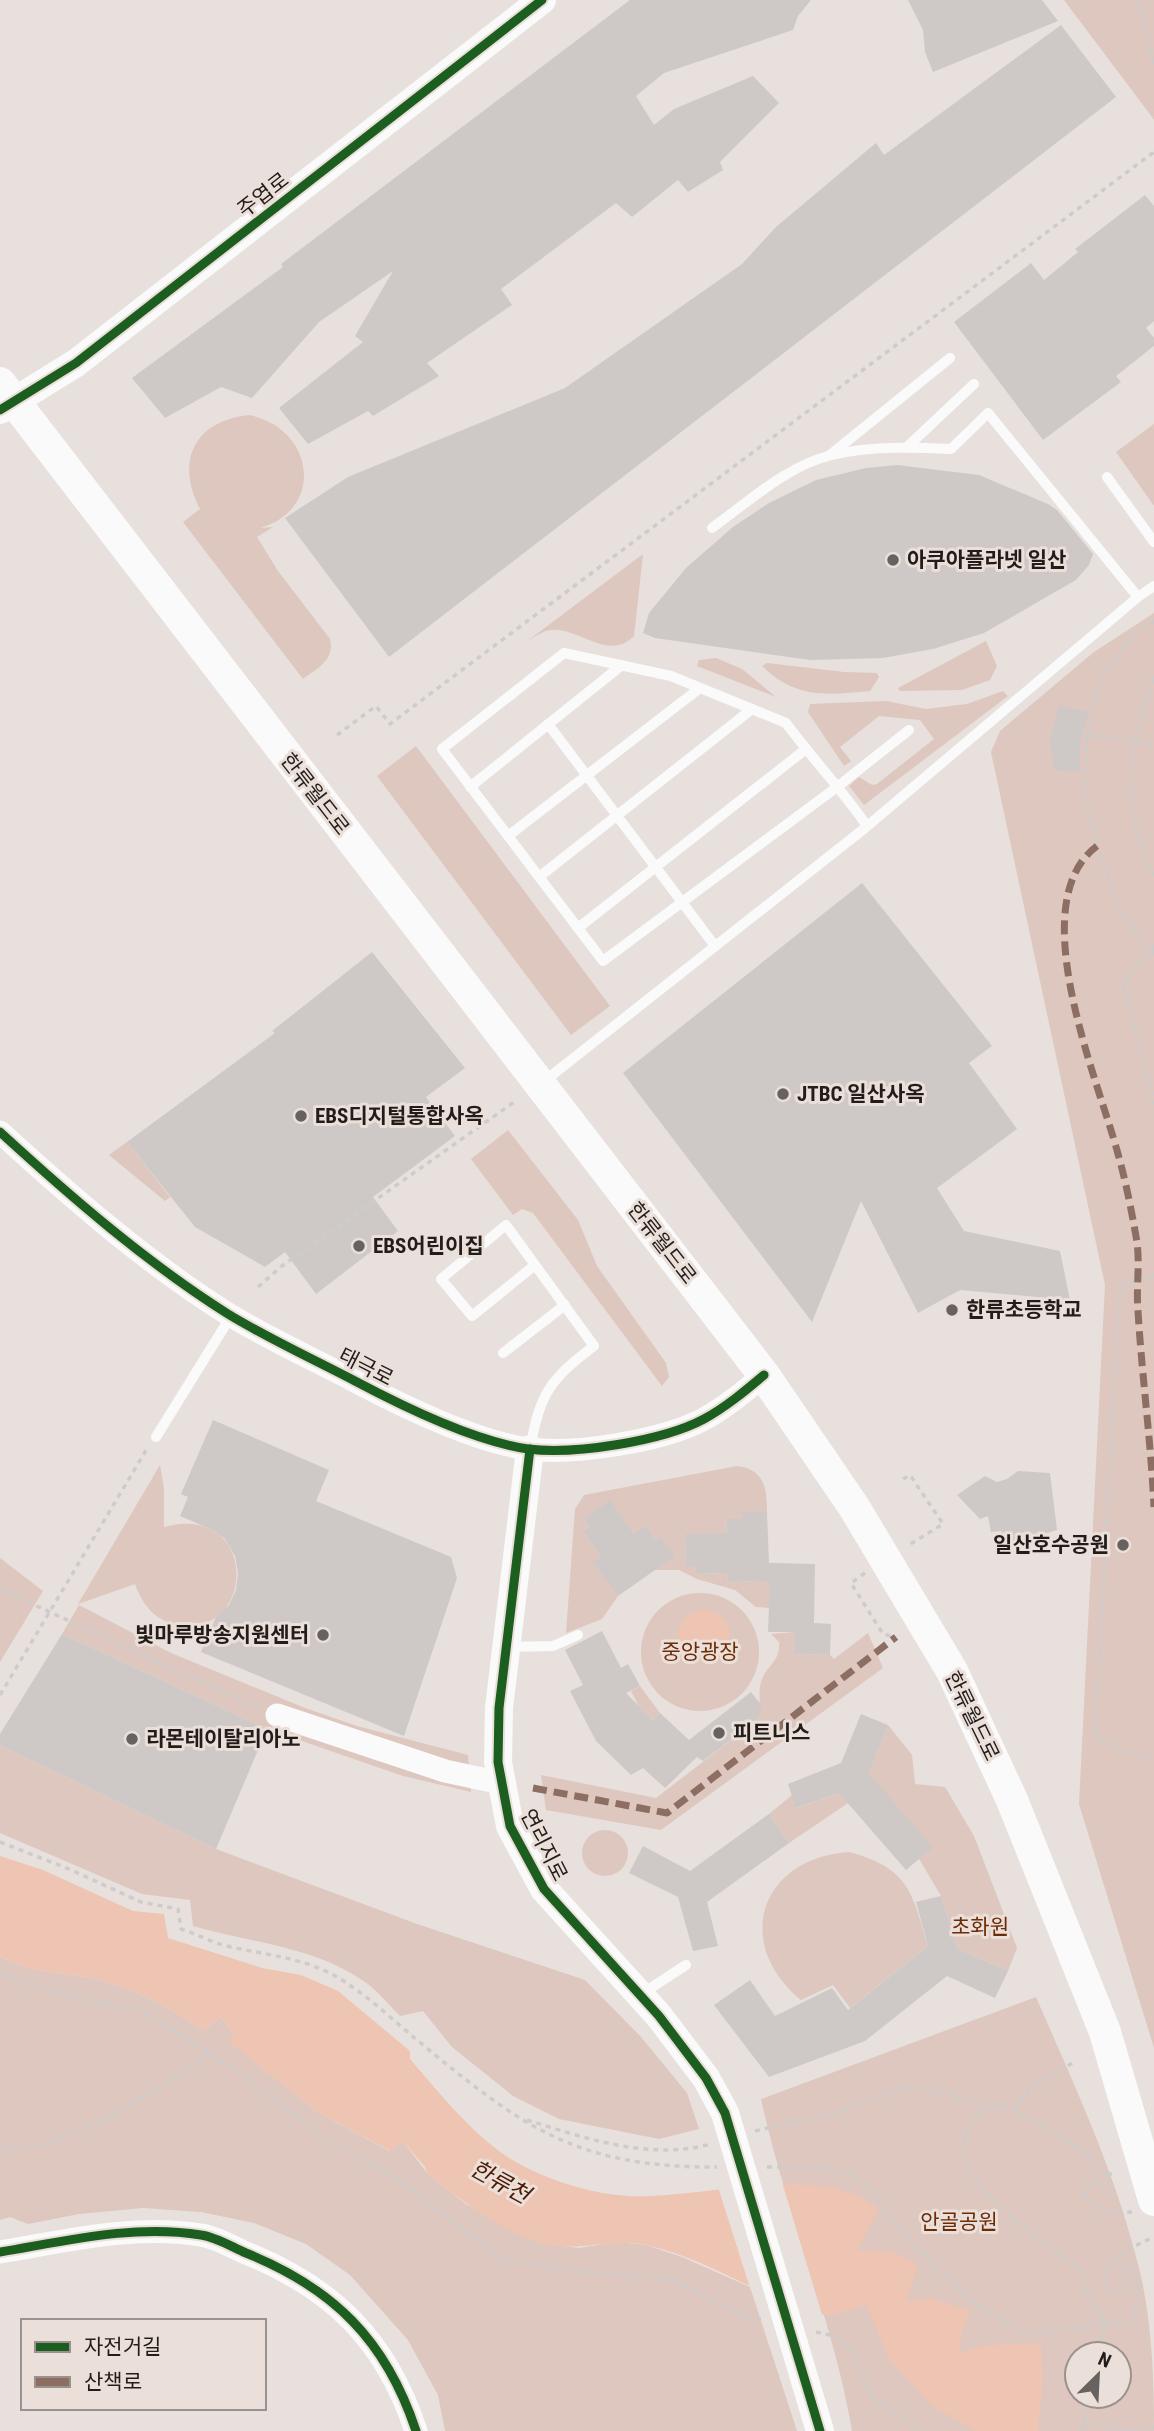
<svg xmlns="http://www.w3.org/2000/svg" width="1154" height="2431" viewBox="0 0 1154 2431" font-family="'Roboto Condensed','Noto Sans KR',sans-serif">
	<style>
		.green { fill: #ddc7be; fill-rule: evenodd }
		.water { fill: #eec5b3 }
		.pier { fill: #e7e0dd }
		.building { fill: #cec9c7 }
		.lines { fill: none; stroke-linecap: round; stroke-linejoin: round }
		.path { stroke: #cecccb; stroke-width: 3.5; stroke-dasharray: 5 5; stroke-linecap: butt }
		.service { stroke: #fbfafa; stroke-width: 10 }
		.minor { stroke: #fbfafa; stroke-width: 23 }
		.tertiary { stroke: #fbfafa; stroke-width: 28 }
		.secondary { stroke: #fbfafa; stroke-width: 32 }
		.quiet { stroke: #8d6e63; stroke-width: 7; stroke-dasharray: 14 7; stroke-linecap: butt }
		.cycleway-casing { stroke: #ebdfd9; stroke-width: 13 }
		.cycleway { stroke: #1b5e20; stroke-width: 9 }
		.poi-dot { fill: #67615f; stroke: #ebdfd9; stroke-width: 2.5 }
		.labels { text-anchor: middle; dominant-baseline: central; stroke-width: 6; stroke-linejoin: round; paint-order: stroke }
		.street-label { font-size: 21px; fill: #221d1b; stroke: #ebdfd9 }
		.poi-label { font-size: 21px; font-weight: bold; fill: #221d1b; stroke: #ebdfd9; text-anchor: start }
		.park-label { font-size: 21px; fill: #6d2c07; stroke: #ebdfd9 }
		.water-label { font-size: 23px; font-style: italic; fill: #4c1b01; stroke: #ebdfd9 }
	</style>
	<rect width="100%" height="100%" fill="#e7e0dd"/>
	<g class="green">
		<polygon points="1064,0 1154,0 1154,120 1152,117"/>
		<path d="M249 415C314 428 326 509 260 528L273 527 257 537 278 571 330 639C335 660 318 668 303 679L183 522 200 509C175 461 194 421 249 415Z"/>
		<polygon points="1154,424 1154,506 1116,452"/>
		<path d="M643 554 634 636C608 662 579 627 551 630 542 631 534 637 526 642Z"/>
		<polygon points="1154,613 1154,2048 1079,1804 1105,1285 991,752 1000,731 1094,652"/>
		<polygon points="986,641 997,666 990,680 962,690 900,691 898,688"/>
		<polygon points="716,658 742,669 776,697 697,666 699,660"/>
		<path d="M767 663 844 672 877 673 879 677 870 691C826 695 796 699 762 666Z"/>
		<polygon points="1003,691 1008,696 864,805 849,786 859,777 872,785 877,784 934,739 920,720 879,716 840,747 851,761 844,766 808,712 810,704 886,701 926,709 967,704"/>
		<polygon points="416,746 610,1006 571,1035 377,776"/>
		<polygon points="508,1130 578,1220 597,1266 666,1363 669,1377 662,1386 533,1213 522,1209 513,1215 471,1159"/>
		<polygon points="127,1142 170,1197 165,1201 109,1155"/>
		<path d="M160 1465 164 1489V1527C261 1501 257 1643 174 1624 153 1619 142 1603 135 1584L78 1604Z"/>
		<path d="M737 1466C764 1469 767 1488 767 1512H743V1519H726L727 1533 685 1535 686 1566H696V1574L727 1573 728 1582 769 1581V1563H782V1584L769 1608 756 1607 735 1590 697 1579 679 1570H655L674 1556 660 1536 655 1540 646 1527 634 1534 610 1501 584 1519 589 1527 583 1531 601 1557 594 1563 618 1596 602 1619 566 1633 575 1509 584 1495Z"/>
		<polygon points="0,1558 43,1591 0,1662"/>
		<circle cx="700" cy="1652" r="59"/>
		<polygon points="79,1605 171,1653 305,1708 357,1726 468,1755 471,1792 403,1776 267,1729 62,1634"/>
		<path d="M795 1632V1654L830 1655 834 1659 868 1633 883 1668 661 1830 546 1810 541 1775 656 1798 756 1721C763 1705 757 1696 761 1682 766 1665 781 1662 779 1642L771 1634Z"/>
		<polygon points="640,1686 660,1713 653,1720 639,1706 631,1691"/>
		<polygon points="888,1725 912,1755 915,1784 945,1787 974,1836 1017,1948 1008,1971 958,1949 941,1896 869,1774"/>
		<path d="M0 1745 216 1849 417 1924 585 1980 641 2037 687 2093 699 2129 659 2139 559 2119 513 2096 452 2047 423 2011 400 2016C389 2005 378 1991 365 1982 314 1946 251 1943 193 1926L190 1900 142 1894 0 1833Z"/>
		<polygon points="839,1793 848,1803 789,1843 769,1814 792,1795 797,1808"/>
		<circle cx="605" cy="1853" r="23"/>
		<path d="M849 1852C909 1868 912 1892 928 1946L850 2008 833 1985 801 2000C732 1943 760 1858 849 1852Z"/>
		<path d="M0 1956C29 1973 58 1972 90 1978 133 1987 168 2005 203 2031L220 2017 234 2035 229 2041 319 2113 389 2151 403 2141 427 2173 466 2204 545 2244 579 2248 617 2242 646 2245 682 2257 750 2287 797 2431H445L438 2395 408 2340 350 2275 306 2244 254 2223 201 2212 143 2208 79 2214 28 2224 10 2217 0 2220Z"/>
		<path d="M1036 1997C1075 2087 1117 2176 1140 2272 1152 2324 1154 2377 1154 2431H852C833 2318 785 2211 761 2099ZM1077 2354H1119V2396H1077Z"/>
	</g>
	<g class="water">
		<circle cx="704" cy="1636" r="26"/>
		<path d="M0 1856 43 1870 133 1911 164 1914 168 1938 262 1968 301 1975 338 1991 410 2051V2059C442 2096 482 2147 527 2168 558 2183 594 2194 629 2196 696 2200 828 2160 878 2210L858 2250 893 2252 918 2264 906 2302 929 2298 970 2310 960 2338 961 2353C988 2341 1012 2346 1041 2343L1043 2380 1038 2431H975L931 2405 889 2359 866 2304C848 2311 834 2317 814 2314 801 2313 787 2303 775 2298 734 2279 691 2255 646 2245 612 2238 579 2252 545 2244 502 2233 461 2200 427 2173L425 2167 403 2141 390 2151 319 2113 228 2041 234 2035 220 2017 203 2031C168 2005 133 1987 90 1978 58 1972 29 1973 0 1956Z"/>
	</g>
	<polygon class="pier" points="782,2182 823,2318 811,2317 751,2291 718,2187"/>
	<g class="building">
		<polygon points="630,0 811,0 798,16 793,30 664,73 636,96 654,125 674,109 753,76 779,103 720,162 723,170 688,192 678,180 632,217 616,203 501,289 512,305 427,363 439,376 373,416 368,411 308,444 279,408 363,342 355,336 393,271 319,322 252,398 221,387 165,418 132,378 283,267 281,264"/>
		<polygon points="908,0 1042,0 1058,21 933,72 925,52 923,30"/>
		<polygon points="1061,25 1116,97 389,657 285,518 348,477 565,388 742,264 776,227 876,143 884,155"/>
		<polygon points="1145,195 1154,206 1154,321 1146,328 1154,338 1154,346 1116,376 1121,382 1043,440 954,322 1031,263 1044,280 1078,252 1075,249"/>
		<polygon points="897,465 979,475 1048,504 1057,510 1093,554 1089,565 1076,580 984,633 933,649 883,658 810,660 655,638 643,633 649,613 686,568 733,527 769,503 816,480 866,468"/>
		<polygon points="1059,706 1089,712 1081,739 1079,772 1054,770 1050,741"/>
		<polygon points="862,883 992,1046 969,1063 1017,1129 937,1188 964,1231 1060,1251 1070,1300 960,1290 918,1313 861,1201 812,1322 623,1073"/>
		<polygon points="372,952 465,1068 426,1097 455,1136 373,1197 398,1231 316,1294 285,1252 265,1267 195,1227 127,1142 275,1033 272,1031"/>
		<polygon points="213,1420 329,1470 316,1501 451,1557 457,1578 404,1736 201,1652 216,1617 229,1605 236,1590 238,1573 235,1556 225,1539 213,1530 180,1516 188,1497 181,1494"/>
		<polygon points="1018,1471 1050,1473 1057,1530 1005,1546 1001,1531 991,1532 988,1516 980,1519 957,1495 985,1476 997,1482 1007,1479"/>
		<polygon points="610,1500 634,1534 646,1526 655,1540 660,1536 675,1556 618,1596 593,1562 601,1557 583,1531 589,1527 584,1519"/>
		<polygon points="742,1512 767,1512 769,1563 815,1564 814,1623 831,1624 830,1655 795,1654 795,1632 768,1632 770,1581 728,1582 727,1573 696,1574 696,1566 686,1567 685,1534 727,1533 726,1519 743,1519"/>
		<polygon points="602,1631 621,1668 628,1664 640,1686 626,1693 653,1720 660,1713 689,1740 751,1692 762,1706 756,1721 703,1761 697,1757 665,1788 643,1768 631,1775 596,1741 570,1691 583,1685 565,1650"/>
		<polygon points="62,1634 267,1729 216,1849 0,1745 0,1734"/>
		<polygon points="861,1714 888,1725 869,1774 933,1847 906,1870 839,1793 796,1808 788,1784 841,1763"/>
		<polygon points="769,1814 789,1843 707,1902 718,1946 693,1951 678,1897 629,1873 643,1846 690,1871"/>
		<polygon points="941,1896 958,1949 1008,1971 995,1998 947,1976 865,2041 769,2077 714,2005 750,1980 775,2016 832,1988 848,2010 928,1946 916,1902"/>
	</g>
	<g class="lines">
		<g class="path">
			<polyline points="1139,0 1154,64"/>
			<polyline points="1154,621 1136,633 1102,674 1087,735 1084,789 1097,846 1119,909 1154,954"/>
			<path d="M1154 678C1127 747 1120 807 1154 875"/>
			<polyline points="337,735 376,706 390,724 1154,152"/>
			<polyline points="1087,735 1154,744"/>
			<polyline points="1154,946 1123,982 1154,1104"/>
			<polyline points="1154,1275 1120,1286 1095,1736 1124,1752 1154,1757"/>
			<polyline points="258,1287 282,1266 517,1100"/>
			<polyline points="903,1479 910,1475 943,1524 907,1546"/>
			<polyline points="865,1573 851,1583 883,1634 896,1637"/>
			<polyline points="0,1589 258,1708"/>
			<polyline points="0,1695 148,1447"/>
			<path d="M0 1842 69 1869 141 1902 178 1909 181 1929C199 1935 217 1945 236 1948 273 1956 309 1959 342 1980 369 1997 393 2020 417 2040 521 2126 576 2168 717 2167"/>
			<polyline points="0,1973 61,1995 141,2010 240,2073 326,2139 402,2182 502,2259 584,2272 673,2279 738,2314 761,2319"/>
			<polyline points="1014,2109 1031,2088 1074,2062"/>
			<path d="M527 2120C585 2138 650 2161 711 2144"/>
			<polyline points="755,2131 843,2111 902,2088 949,2093 984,2110"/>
			<path d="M0 2147C46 2164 169 2082 209 2054"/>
			<polyline points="767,2167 824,2167 849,2174 869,2187 892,2220 928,2260 978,2306 1033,2336 1106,2321 1099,2354"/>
			<polyline points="1107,2175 1116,2172"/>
			<path d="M1132 2212C1116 2213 1091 2211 1085 2193L1088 2182 1095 2179 1109 2192C1110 2185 1109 2178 1104 2172 1090 2154 1019 2105 997 2106 985 2106 973 2117 968 2127 944 2180 1043 2241 1079 2268 1085 2291 1093 2314 1115 2326L1134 2318 1139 2289 1136 2274 1126 2265 1121 2269 1130 2283 1128 2290 1120 2294 1108 2288 1104 2274 1124 2251 1154 2237"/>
			<polyline points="816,2332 839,2337 855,2354 872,2397 920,2431"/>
			<polyline points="1083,2424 1133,2431 1154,2427"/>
			<polyline points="1081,2431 1089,2396"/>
		</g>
		<g class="service">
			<polyline points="907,447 974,384"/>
			<polyline points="830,455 950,358"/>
			<polyline points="1107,477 1154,542"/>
			<polyline points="1138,597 1154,586"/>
			<polyline points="548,724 715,946"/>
			<polyline points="470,787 622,665"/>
			<path d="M867 826C842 790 812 758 786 723L671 676 564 653 442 749 603 961 837 787 909 730"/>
			<polyline points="508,836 700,688"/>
			<polyline points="539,877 752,709"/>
			<polyline points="578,928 806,749"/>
			<path d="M542 1083 865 828 1138 597 988 413 951 449C911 447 870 446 832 455 788 465 748 502 712 528"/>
			<polyline points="503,1353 565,1305"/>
			<polyline points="156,1437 231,1316"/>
			<path d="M530 1449C540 1394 549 1380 594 1346L506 1225 441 1279 472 1316 535 1265"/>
			<polyline points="507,1647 553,1646 578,1635"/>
			<polyline points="640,1995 686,1965"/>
		</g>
		<g class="minor">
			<path d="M0 1132C71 1197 147 1263 228 1314 269 1339 313 1359 355 1381 404 1407 473 1441 528 1449 574 1455 663 1441 704 1419 726 1407 745 1391 764 1375"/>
			<polyline points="277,1715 445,1771 501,1783"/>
			<path d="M0 2252C66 2241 134 2224 201 2235 216 2237 232 2247 246 2253 333 2288 386 2340 416 2431"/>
		</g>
		<g class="tertiary">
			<polyline points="0,410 76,363 542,0"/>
			<polyline points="530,1449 499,1708 498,1762 510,1826 544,1889 659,2016 706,2078 725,2113 820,2431"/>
		</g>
		<polyline class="secondary" points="0,383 764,1375 854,1507 952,1671 1012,1800 1105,2032 1154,2200"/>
		<g class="quiet">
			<path d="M1097 846C1021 903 1099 1082 1118 1154 1126 1182 1132 1213 1137 1242 1140 1265 1136 1289 1138 1311 1142 1377 1151 1442 1154 1507"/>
			<polyline points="533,1788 667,1813 896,1637"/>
		</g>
		<g class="cycleway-casing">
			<g id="cycleway">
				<polyline points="0,410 76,363 542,0"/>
				<path d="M0 1132C71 1197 147 1263 228 1314 269 1339 313 1359 355 1381 404 1407 473 1441 528 1449 574 1455 663 1441 704 1419 726 1407 745 1391 764 1375"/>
				<polyline points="530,1449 499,1708 498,1762 510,1826 544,1889 659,2016 706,2078 725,2113 820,2431"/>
				<path d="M0 2252C66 2241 134 2224 201 2235 216 2237 232 2247 246 2253 333 2288 386 2340 416 2431"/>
			</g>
		</g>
		<use href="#cycleway" class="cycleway"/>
	</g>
	<g class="poi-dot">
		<circle cx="893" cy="560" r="7"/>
		<circle cx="783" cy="1094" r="7"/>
		<circle cx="301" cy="1116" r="7"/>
		<circle cx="359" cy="1246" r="7"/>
		<circle cx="952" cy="1310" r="7"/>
		<circle cx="1123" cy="1545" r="7"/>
		<circle cx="323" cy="1635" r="7"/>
		<circle cx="719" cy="1733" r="7"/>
		<circle cx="132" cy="1739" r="7"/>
	</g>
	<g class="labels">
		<g class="street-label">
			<text transform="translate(263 195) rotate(-38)">주엽로</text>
			<text transform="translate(315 794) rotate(52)">한류월드로</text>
			<text transform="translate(662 1243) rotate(52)">한류월드로</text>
			<text transform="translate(366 1367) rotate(27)">태극로</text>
			<text transform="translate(972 1716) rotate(64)">한류월드로</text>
			<text transform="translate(544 1845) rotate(63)">연리지로</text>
		</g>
		<g class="poi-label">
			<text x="907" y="560">아쿠아플라넷 일산</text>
			<text x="797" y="1094">JTBC 일산사옥</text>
			<text x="315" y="1116">EBS디지털통합사옥</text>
			<text x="373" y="1246">EBS어린이집</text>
			<text x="966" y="1310">한류초등학교</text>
			<text x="1109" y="1545" text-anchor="end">일산호수공원</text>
			<text x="309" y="1635" text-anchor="end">빛마루방송지원센터</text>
			<text x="733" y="1733">피트니스</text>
			<text x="146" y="1739">라몬테이탈리아노</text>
		</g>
		<g class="park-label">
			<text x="700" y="1652">중앙광장</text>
			<text x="980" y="1927">초화원</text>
			<text x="959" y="2222">안골공원</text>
		</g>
		<g class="water-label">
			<text transform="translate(500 2182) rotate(29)">한류천</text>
		</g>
	</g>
	<rect x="21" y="2319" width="245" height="91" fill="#ebdfd9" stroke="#9b918d" stroke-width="2"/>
	<rect x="35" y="2342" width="35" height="10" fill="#1b5e20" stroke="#9b918d" stroke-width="2"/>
	<text x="84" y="2354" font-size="21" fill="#221d1b">자전거길</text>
	<rect x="35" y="2377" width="35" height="10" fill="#8d6e63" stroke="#9b918d" stroke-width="2"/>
	<text x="84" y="2389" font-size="21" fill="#221d1b">산책로</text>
	<g transform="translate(1098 2375) rotate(24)"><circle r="33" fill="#ebdfd9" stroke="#9b918d" stroke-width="2"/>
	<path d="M0-5L12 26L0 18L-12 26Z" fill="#67615f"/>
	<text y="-10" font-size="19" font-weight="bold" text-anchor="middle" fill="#221d1b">N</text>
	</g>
</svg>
